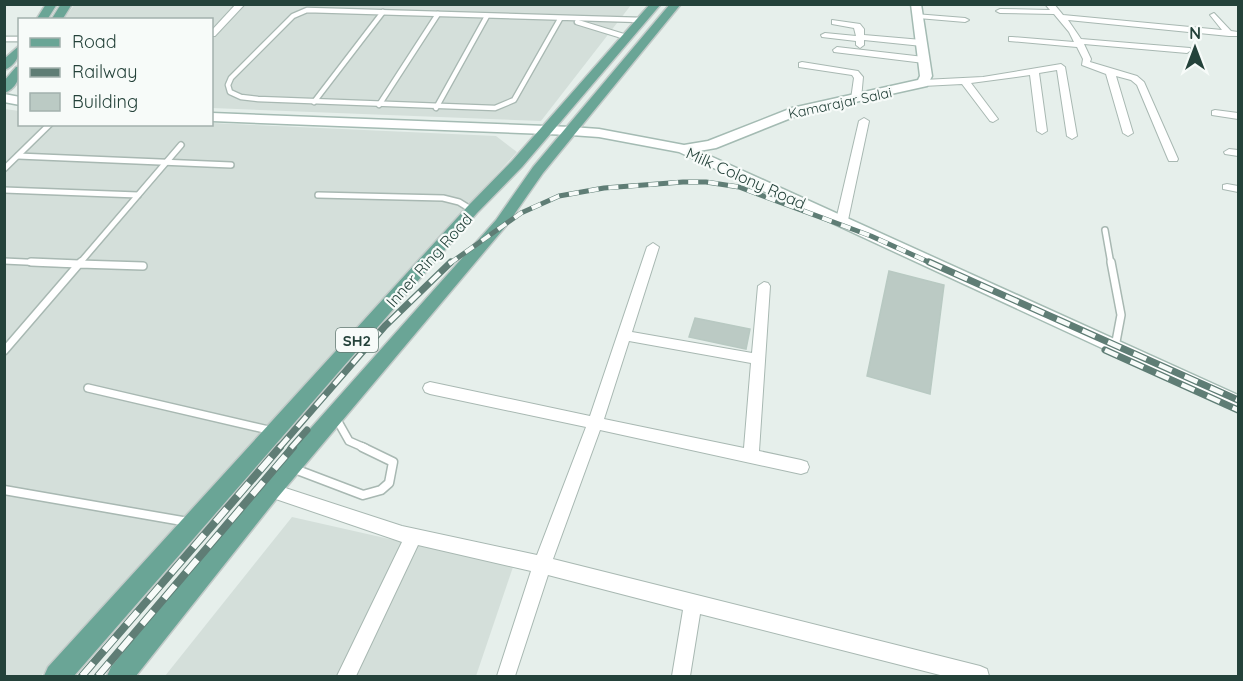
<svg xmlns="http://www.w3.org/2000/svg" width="1243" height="681" viewBox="0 0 1243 681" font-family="Quicksand,sans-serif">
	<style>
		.built { fill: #d4dfda }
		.building { fill: #bbcac4; stroke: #b8c9c2; stroke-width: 1.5 }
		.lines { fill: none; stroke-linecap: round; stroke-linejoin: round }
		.lane-far3-casing { stroke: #a8b8b2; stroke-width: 7 }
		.lane-far2-casing { stroke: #a8b8b2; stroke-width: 8 }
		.lane-far1-casing { stroke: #a8b8b2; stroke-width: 10 }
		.lane-casing { stroke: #a8b8b2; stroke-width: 11 }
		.street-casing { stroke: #a8b8b2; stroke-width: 2 }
		.secondary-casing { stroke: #a4bbb3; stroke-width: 3 }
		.primary-casing { stroke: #c2cac8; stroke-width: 3 }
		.lane-far3 { stroke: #fff; stroke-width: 4.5 }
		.lane-far2 { stroke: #fff; stroke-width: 5 }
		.lane-far1 { stroke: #fff; stroke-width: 7 }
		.lane { stroke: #fff; stroke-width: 8 }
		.street { fill: #fff; fill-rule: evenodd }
		.secondary { fill: #fff; fill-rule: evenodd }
		.primary { fill: #6aa596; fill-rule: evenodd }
		.rail-far2-casing { stroke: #5f7d75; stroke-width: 5 }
		.rail-far1-casing { stroke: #5f7d75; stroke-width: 7 }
		.rail-casing { stroke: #5f7d75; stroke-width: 8 }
		.rail-far2 { stroke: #f7fbf9; stroke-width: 4; stroke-dasharray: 10; stroke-linecap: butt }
		.rail-far1 { stroke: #f7fbf9; stroke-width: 4.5; stroke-dasharray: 14; stroke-linecap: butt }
		.rail { stroke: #f7fbf9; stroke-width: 6; stroke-dasharray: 17; stroke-linecap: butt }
		.labels { text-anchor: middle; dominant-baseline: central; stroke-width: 4.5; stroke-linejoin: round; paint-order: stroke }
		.far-street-label { font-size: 14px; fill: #24423a; stroke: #f7fbf9 }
		.shield { fill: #f7fbf9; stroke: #637a73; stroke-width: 1.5 }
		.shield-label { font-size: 15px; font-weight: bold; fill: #24423a }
		.street-label { font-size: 16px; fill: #24423a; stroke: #f7fbf9 }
	</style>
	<rect width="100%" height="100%" fill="#e6efeb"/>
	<g class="built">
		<polygon points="75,4 631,5 541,121 212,108 212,20 63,20"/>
		<polygon points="5,109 19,111 20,124 212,123 496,136 517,152 41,676 5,676"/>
		<polygon points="292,517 513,567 476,676 165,676"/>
	</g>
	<g class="building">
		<polygon points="889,271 944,285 930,394 867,376"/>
		<polygon points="695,318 750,329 746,349 689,337"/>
	</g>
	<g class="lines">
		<g class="lane-far3-casing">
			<g id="lane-far3">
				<polyline points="560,19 514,100 495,108 258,99 241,97 230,92 228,85 231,78 293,16 307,10 642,20"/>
				<polyline points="577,22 626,37"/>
				<polyline points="4,39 20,39"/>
				<polyline points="314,102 383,12"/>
				<polyline points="379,105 438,14"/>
				<polyline points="436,108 487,16"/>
			</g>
		</g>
		<g class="lane-far2-casing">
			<g id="lane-far2">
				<polyline points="18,156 231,165"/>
				<polyline points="4,169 50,124"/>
				<polyline points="4,190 138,195"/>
				<polyline points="318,195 443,198 459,202 472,210"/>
				<polyline points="1105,230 1111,264"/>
				<polyline points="4,261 68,264"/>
				<polyline points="79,264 181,145"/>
			</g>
		</g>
		<g class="lane-far1-casing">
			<g id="lane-far1">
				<polyline points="31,262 79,264 81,262"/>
				<polyline points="1111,262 1121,315 1115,347"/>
				<polyline points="4,351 79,264 143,266"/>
				<polyline points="88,388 273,431"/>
				<polyline points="336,418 349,441 365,448"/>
			</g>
		</g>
		<g class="lane-casing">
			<g id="lane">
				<polyline points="292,468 363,495 381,490 389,483 393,462 362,447"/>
				<polyline points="4,490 188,522"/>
			</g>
		</g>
		<g class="street-casing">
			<g id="street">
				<polygon points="236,4 245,4 215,36 212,36 212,30"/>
				<polygon points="1045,4 1054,4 1063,15 1222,30 1210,15 1214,13 1231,31 1238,32 1238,36 1229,36 1068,20 1081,39 1190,48 1191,50 1187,53 1084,44 1091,59 1090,62 1137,76 1144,82 1178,159 1177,161 1169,161 1168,159 1137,85 1131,80 1116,76 1133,133 1128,136 1123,133 1106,74 1082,65 1083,59 1077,47 1009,41 1009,37 1012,37 1074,42 1069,32 1054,14 1000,13 996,11 1000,9 1050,10"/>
				<polygon points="915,14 965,18 969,20 965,22 918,18 914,16"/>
				<polygon points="832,20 860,24 864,29 864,35 922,40 926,43 922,46 864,40 864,45 860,48 856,45 856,41 822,37 821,35 825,33 856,36 854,28 832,24"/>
				<polygon points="837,47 924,57 928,60 924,63 834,52 833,50"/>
				<polygon points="802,62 858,71 863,77 861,99 856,102 851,99 854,78 852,75 799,67 799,63"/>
				<polygon points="1061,64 1065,67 1077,136 1072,139 1067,136 1057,70 1039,73 1047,131 1042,134 1037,131 1030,75 971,83 998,119 993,122 990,121 962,84 923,86 918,83 923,80 983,77"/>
				<polygon points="1215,110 1238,113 1238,119 1212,115 1212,111"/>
				<polygon points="864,118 869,121 848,220 842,224 836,220 859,121"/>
				<polygon points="1229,149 1238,150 1238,156 1225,154 1224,152"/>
				<polygon points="1227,184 1238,186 1238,192 1223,189 1223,185"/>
				<path d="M653 243 659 247 632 332 752 353 758 286 764 282 768 283 770 286 759 451 801 460 807 462 809 467 807 472 801 474 600 430 553 559 980 666 987 669 989 676H944L700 614 690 676H672L683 610 548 575 515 676H497L531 571 418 545 356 676H337L402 542 264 495 262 490 264 485 270 483 402 526 537 555 586 427 430 394 425 392 423 388 425 384 430 382 590 416 647 247ZM629 341 751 363 744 448 604 419Z"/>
			</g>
		</g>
		<g class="secondary-casing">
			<g id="secondary">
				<polygon points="911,4 921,4 932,76 927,86 801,114 716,148 699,151 1238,395 1238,411 679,152 599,137 571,135 212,121 212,113 571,127 599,129 684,145 708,141 792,108 918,80 920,76"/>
				<polygon points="4,94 20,97 20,105 4,102"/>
			</g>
		</g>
		<g class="primary-casing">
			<g id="primary">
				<polygon points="46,4 57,4 47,20 36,20"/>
				<polygon points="61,4 72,4 62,20 51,20"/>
				<polygon points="650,4 661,4 522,167 477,213 74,676 44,676 48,667 467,207 512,161"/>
				<polygon points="670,4 681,4 543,173 506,226 278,497 136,676 107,676 111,667 262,483 496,220 533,167"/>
				<path d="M20 45C20 56 15 66 4 70V59Z"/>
				<path d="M16 67H20C20 78 16 89 4 93V81Z"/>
			</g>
		</g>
		<use href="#lane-far3" class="lane-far3"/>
		<use href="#lane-far2" class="lane-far2"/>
		<use href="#lane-far1" class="lane-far1"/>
		<use href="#lane" class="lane"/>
		<use href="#street" class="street"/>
		<use href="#secondary" class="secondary"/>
		<use href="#primary" class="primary"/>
		<g class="rail-far2-casing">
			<polyline id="rail-far2" points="449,264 521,213 559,196 604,188 683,182 706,182 739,187 871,236 933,264"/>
		</g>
		<g class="rail-far1-casing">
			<g id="rail-far1">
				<polyline points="929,262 1238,400"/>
				<polyline points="1105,350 1238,410"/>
				<polyline points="279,448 385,326 451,262"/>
				<polyline points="291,448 307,430"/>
			</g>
		</g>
		<g class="rail-casing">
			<g id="rail">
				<polyline points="82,676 280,447"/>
				<polyline points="98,676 293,447"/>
			</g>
		</g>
		<use href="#rail-far2" class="rail-far2"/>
		<use href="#rail-far1" class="rail-far1"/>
		<use href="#rail" class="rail"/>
	</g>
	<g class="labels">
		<g class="far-street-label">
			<text transform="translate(840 103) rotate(-12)">Kamarajar Salai</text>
		</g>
		<rect class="shield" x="336" y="328" width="42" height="24" rx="4.5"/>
		<g class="shield-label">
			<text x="357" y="340">SH2</text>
		</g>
		<g class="street-label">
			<text transform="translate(746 178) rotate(24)">Milk Colony Road</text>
			<text transform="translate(429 260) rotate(-48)">Inner Ring Road</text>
		</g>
	</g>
	<rect width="1243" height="681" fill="none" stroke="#24423a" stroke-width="12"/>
	<rect x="18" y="18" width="195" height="108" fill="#f7fbf9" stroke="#a3b1ad" stroke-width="1.5"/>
	<rect x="30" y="38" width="30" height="9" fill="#6aa596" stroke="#a3b1ad" stroke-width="1.5"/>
	<text x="72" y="48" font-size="18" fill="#24423a">Road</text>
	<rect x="30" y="68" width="30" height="9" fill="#5f7d75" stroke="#a3b1ad" stroke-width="1.5"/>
	<text x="72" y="78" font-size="18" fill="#24423a">Railway</text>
	<rect x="30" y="93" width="30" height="18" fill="#bbcac4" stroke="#a3b1ad" stroke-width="1.5"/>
	<text x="72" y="108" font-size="18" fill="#24423a">Building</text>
	<g transform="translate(1195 48)" stroke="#f7fbf9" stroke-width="4.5" paint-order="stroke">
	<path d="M0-4.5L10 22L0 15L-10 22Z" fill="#24423a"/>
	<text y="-9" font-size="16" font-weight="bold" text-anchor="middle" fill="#24423a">N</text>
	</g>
</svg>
